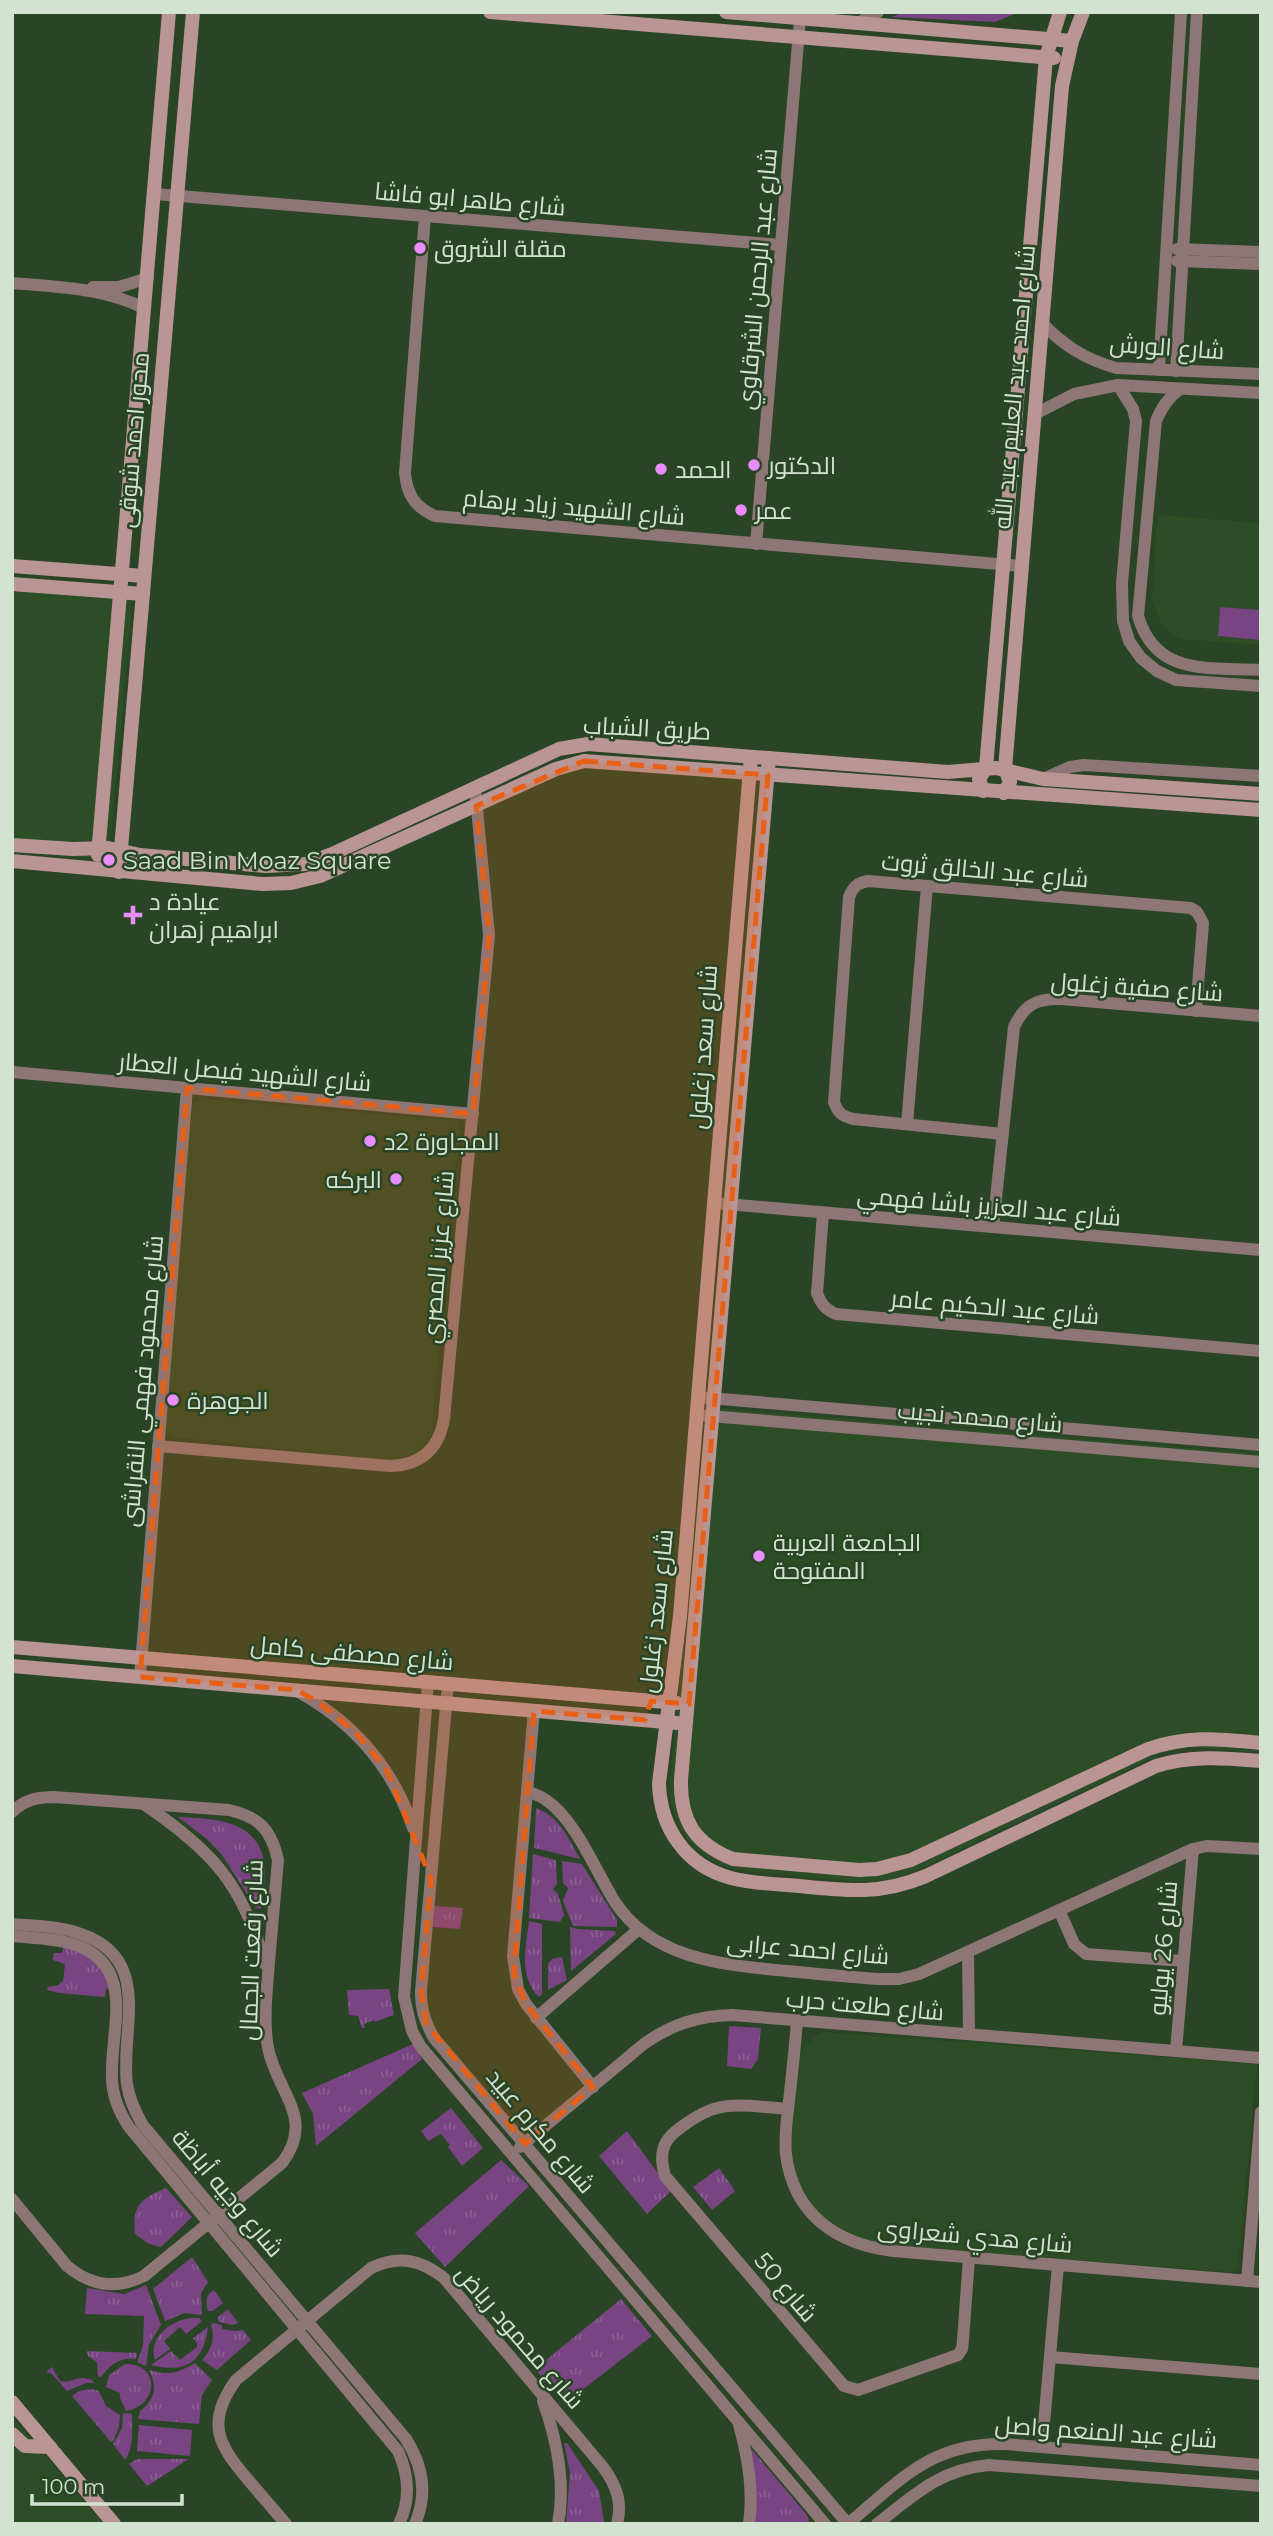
<svg xmlns="http://www.w3.org/2000/svg" width="1273" height="2536" viewBox="0 0 1273 2536" font-family="Montserrat,Cairo,sans-serif">
	<style>
		.built { fill: #2c4d26 }
		.grass { fill: url(#grass-tufts) }
		.garden { fill: #784482 }
		.lines { fill: none; stroke-linecap: round; stroke-linejoin: round }
		.street { stroke: #8d7675; stroke-width: 12 }
		.secondary { stroke: #b99594; stroke-width: 14 }
		.marked { fill: #e76016; fill-opacity: 0.2; stroke: #e76016; stroke-width: 5; stroke-dasharray: 14 9; stroke-linejoin: round }
		.poi-dot { fill: #ea8dfc; stroke: #294525; stroke-width: 2.5 }
		.labels { text-anchor: middle; dominant-baseline: central; stroke-width: 5; stroke-linejoin: round; paint-order: stroke }
		.street-label { font-size: 24px; fill: #d2e3cf; stroke: #294525 }
		.poi-label { font-size: 24px; fill: #d2e3cf; stroke: #294525; text-anchor: start }
	</style>
	<defs>
		<pattern id="grass-tufts" width="24" height="20" patternUnits="userSpaceOnUse" patternTransform="scale(1.75)"><rect width="24" height="20" fill="#784482"/><path d="M3 7l-1-3M5 7V3M7 7l1-3M15 17l-1-3M17 17v-4M19 17l1-3" fill="none" stroke="#8a5f93"/></pattern>
	</defs>
	<rect width="100%" height="100%" fill="#294525"/>
	<g class="built">
		<polygon points="1157,515 1261,523 1261,645 1180,639 1162,625 1152,600"/>
		<polygon points="12,576 134,586 109,860 12,852"/>
		<polygon points="205,1099 457,1121 461,1131 458,1163 453,1162 432,1434 416,1453 392,1461 173,1437 168,1433 166,1428 190,1113 195,1102"/>
		<polygon points="706,1407 1261,1454 1261,1753 1197,1747 1165,1752 914,1872 895,1879 862,1882 742,1871 721,1866 709,1859 692,1846 680,1829 672,1810 669,1789"/>
		<polygon points="824,2032 1257,2064 1238,2267 1230,2272 891,2245 852,2237 819,2214 810,2202 798,2181 792,2159 790,2138 799,2053 814,2037"/>
		<polygon points="12,2416 103,2524 12,2524"/>
	</g>
	<g class="grass">
		<polygon points="906,12 1020,12 995,22 891,17"/>
		<path d="M536 1808C559 1816 569 1839 580 1859L534 1848Z"/>
		<path d="M178 1817C218 1819 262 1820 265 1870 266 1882 262 1896 261 1909L256 1908 222 1855 208 1840Z"/>
		<polygon points="533,1854 556,1860 557,1884 553,1889 558,1894 564,1915 560,1922 529,1918"/>
		<polygon points="562,1861 582,1864 617,1920 617,1927 573,1926 563,1901 568,1888 563,1883"/>
		<polygon points="434,1906 463,1908 460,1929 433,1927"/>
		<path d="M529 1921 542 1924V1994L539 1997C518 1977 526 1946 529 1921Z"/>
		<polygon points="570,1927 577,1929 615,1931 616,1934 571,1971"/>
		<polygon points="64,1944 101,1964 110,1988 106,1989 105,1997 59,1993 47,1990 48,1987 58,1985 63,1981 65,1964 53,1960 54,1953 62,1953"/>
		<polygon points="562,1957 567,1980 548,1990 548,1964 552,1959"/>
		<polygon points="389,1989 394,2015 374,2022 374,2020 364,2024 365,2028 362,2028 358,2016 349,2015 347,1990"/>
		<polygon points="729,2026 761,2028 758,2059 751,2069 727,2066"/>
		<polygon points="413,2044 422,2059 316,2146 313,2114 302,2093"/>
		<polygon points="451,2108 483,2148 462,2166 448,2147 450,2145 441,2134 428,2141 421,2131"/>
		<polygon points="627,2131 671,2191 647,2214 599,2156"/>
		<polygon points="501,2160 529,2186 445,2267 415,2233"/>
		<polygon points="719,2168 735,2191 712,2210 693,2187"/>
		<path d="M166 2188 192 2217 161 2247 149 2244 135 2234C132 2205 140 2199 166 2188Z"/>
		<polygon points="192,2257 208,2282 201,2293 202,2313 201,2315 185,2313 165,2321 153,2289"/>
		<polygon points="146,2285 161,2325 149,2344 146,2366 137,2362 143,2346 144,2316 85,2314 87,2288 124,2294"/>
		<path d="M214 2290 223 2303 213 2311H208C205 2302 206 2294 214 2290Z"/>
		<polygon points="621,2299 652,2336 564,2404 535,2369"/>
		<polygon points="228,2309 238,2323 232,2325 219,2322 218,2317"/>
		<path d="M191 2318H200L201 2322 186 2334 180 2327 164 2341 170 2349 155 2360C148 2336 171 2321 191 2318Z"/>
		<path d="M213 2323 222 2325V2329L235 2331 243 2330 251 2340 217 2370 202 2360C212 2349 215 2339 211 2325Z"/>
		<path d="M208 2327C204 2362 185 2374 151 2365L171 2351 180 2360 197 2347V2343L193 2338Z"/>
		<path d="M87 2351 137 2353 136 2359C119 2357 111 2364 101 2377L98 2376 97 2362 88 2356Z"/>
		<path d="M195 2363 212 2380 202 2395 199 2424 138 2419 140 2411C155 2399 158 2387 149 2370 167 2376 179 2373 195 2363Z"/>
		<path d="M125 2364C160 2363 160 2405 126 2411L120 2398V2393L106 2387 109 2375Z"/>
		<path d="M52 2367 60 2381C74 2384 76 2374 92 2380L94 2383H86L67 2391 52 2374 46 2372Z"/>
		<polygon points="92,2389 99,2391 106,2406 120,2415 119,2427 113,2441 111,2442 72,2396 79,2391"/>
		<path d="M123 2413 132 2414C132 2428 134 2449 125 2460L113 2444 122 2428Z"/>
		<polygon points="139,2425 192,2430 190,2456 137,2451"/>
		<polygon points="564,2443 567,2443 599,2491 604,2521 602,2524 566,2524 570,2473"/>
		<polygon points="747,2444 807,2515 810,2524 751,2524"/>
		<polygon points="137,2459 189,2459 147,2486 129,2464"/>
	</g>
	<polygon class="garden" points="1220,607 1261,610 1261,640 1218,636"/>
	<g class="lines">
		<g class="street">
			<polyline points="858,23 878,12"/>
			<polyline points="155,194 781,245"/>
			<path d="M425 216 405 473C407 495 415 507 435 516L1022 566"/>
			<polyline points="1177,249 1261,252"/>
			<polyline points="1177,261 1261,264"/>
			<path d="M12 283C56 287 106 288 145 309"/>
			<polyline points="93,287 119,287 148,278"/>
			<path d="M1042 323C1064 346 1085 359 1116 368L1261 374"/>
			<polyline points="1159,370 1181,12"/>
			<polyline points="1176,371 1197,12"/>
			<polyline points="1118,385 1133,409 1136,421 1122,584 1123,621 1129,641 1141,658 1157,671 1176,680 1261,686"/>
			<path d="M1180 389C1168 398 1162 407 1156 421L1138 616C1156 677 1209 667 1261 670"/>
			<polyline points="1035,414 1074,394 1118,385 1261,393"/>
			<polyline points="756,544 800,19"/>
			<polyline points="1043,779 1070,767 1084,765 1261,776"/>
			<polyline points="12,1072 473,1114"/>
			<polyline points="907,1124 927,886"/>
			<path d="M1003 1134 853 1119C842 1116 838 1113 834 1102L849 897C853 887 857 883 868 881L1191 908 1197 912 1203 923 1196 1011"/>
			<polyline points="714,1203 1261,1250"/>
			<path d="M823 1213 817 1293C821 1304 825 1309 836 1314L1261 1351"/>
			<path d="M993 1227 1014 1027C1024 1005 1037 998 1061 999L1261 1016"/>
			<polyline points="698,1397 1261,1445"/>
			<polyline points="697,1415 1261,1462"/>
			<path d="M158 1446 390 1466C421 1465 439 1449 444 1419L489 935 475 788"/>
			<polyline points="140,1677 187,1088"/>
			<polyline points="428,1682 404,1997 412,2031 421,2047 825,2524"/>
			<path d="M448 1684 421 1991C421 2010 425 2022 434 2038L848 2524"/>
			<path d="M297 1691C353 1722 393 1767 413 1828"/>
			<polyline points="534,1710 513,1956 518,1989 526,2004 593,2087"/>
			<path d="M527 1791C534 1794 541 1796 546 1800 576 1820 596 1872 615 1902 653 1960 725 1965 787 1971 818 1974 848 1977 878 1979H899L919 1974 1193 1849 1207 1846 1261 1849"/>
			<path d="M145 1805C213 1851 243 1885 265 1964"/>
			<path d="M12 1812C24 1800 37 1797 54 1797L229 1810C259 1817 271 1829 278 1860 275 1894 272 1928 269 1962 267 1990 263 2020 268 2048 277 2093 316 2118 282 2163L144 2276C116 2290 91 2286 67 2266L12 2199"/>
			<polyline points="1059,1910 1074,1944 1086,1954 1183,1961"/>
			<path d="M12 1924C35 1926 60 1926 81 1934 154 1959 120 2030 127 2084 129 2099 135 2111 142 2124L406 2439C423 2466 428 2494 415 2524"/>
			<path d="M12 1936C33 1938 56 1938 76 1945 137 1967 110 2030 112 2077 112 2096 119 2112 129 2127L398 2451C409 2475 411 2499 399 2524"/>
			<polyline points="968,1952 969,2034"/>
			<polyline points="536,2018 639,1929"/>
			<path d="M797 2021C795 2047 792 2074 789 2101 787 2118 784 2138 786 2155 794 2215 837 2244 893 2251L1261 2282"/>
			<polyline points="1176,2051 1193,1849"/>
			<path d="M788 2109C768 2108 748 2104 728 2106 715 2107 704 2112 693 2119 668 2135 656 2145 665 2176L844 2386 858 2390 958 2355 962 2349 963 2340 969 2258"/>
			<path d="M520 2147 645 2043C673 2024 698 2016 732 2015L1261 2058"/>
			<polyline points="1247,2281 1261,2112"/>
			<polyline points="1050,2357 1261,2374"/>
			<path d="M543 2401C557 2440 566 2482 558 2524"/>
			<path d="M739 2425C748 2457 754 2490 749 2524"/>
			<polyline points="1042,2447 1058,2265"/>
			<path d="M286 2524C274 2510 262 2496 250 2482 218 2445 205 2423 236 2380L371 2268C398 2255 420 2259 444 2278L603 2467C616 2485 623 2502 617 2524"/>
			<path d="M848 2524C900 2480 932 2442 1005 2444L1261 2465"/>
			<path d="M877 2524C914 2495 941 2469 989 2465L1261 2486"/>
		</g>
		<g class="secondary">
			<polyline points="490,12 1054,58"/>
			<polyline points="726,12 1072,41"/>
			<polyline points="12,566 144,576"/>
			<polyline points="12,584 143,594"/>
			<path d="M751 757 680 1616 659 1783C660 1828 686 1866 731 1878 753 1884 777 1884 800 1886 847 1891 881 1895 926 1876L1156 1766C1192 1755 1224 1758 1261 1761"/>
			<path d="M769 758 681 1780C680 1821 695 1844 733 1859L859 1870 877 1869 911 1860 1148 1749C1189 1735 1219 1739 1261 1743"/>
			<polyline points="983,791 979,779 986,768 1046,57 1060,12"/>
			<polyline points="1004,793 1010,782 1005,769 1062,86 1072,41 1083,12"/>
			<polyline points="12,845 73,849 108,848 140,855 266,866 306,864 332,854 559,749 588,744 948,772 996,768 1043,779 1261,794"/>
			<polyline points="98,855 169,12"/>
			<polyline points="12,861 263,884 291,883 320,876 556,769 584,761 1261,810"/>
			<polyline points="119,872 193,12"/>
			<polyline points="12,1647 677,1703"/>
			<polyline points="12,1666 677,1723"/>
			<polyline points="12,2402 114,2524"/>
			<polyline points="12,2434 25,2446 50,2447"/>
		</g>
	</g>
	<path class="marked" d="M584 761 768 775 689 1704 651 1701 645 1720 534 1711 514 1973 526 2004 593 2087 525 2144 426 2024 421 1991 431 1879 386 1769 355 1732 318 1702 297 1690 140 1677 187 1088 473 1114 489 935 476 806Z"/>
	<g class="poi-dot">
		<circle cx="420" cy="248" r="7"/>
		<circle cx="754" cy="465" r="7"/>
		<circle cx="661" cy="469" r="7"/>
		<circle cx="741" cy="510" r="7"/>
		<circle cx="109" cy="860" r="7"/>
		<path d="M129.5 904.5h7v7h7v7h-7v7h-7v-7h-7v-7h7z"/>
		<circle cx="370" cy="1141" r="7"/>
		<circle cx="396" cy="1179" r="7"/>
		<circle cx="173" cy="1400" r="7"/>
		<circle cx="759" cy="1556" r="7"/>
	</g>
	<g class="labels">
		<g class="street-label">
			<text transform="translate(470 199) rotate(5)">شارع طاهر ابو فاشا</text>
			<text transform="translate(757 279) rotate(-85)">شارع عبد الرحمن الشرقاوي</text>
			<text transform="translate(1167 347) rotate(4)">شارع الورش</text>
			<text transform="translate(1014 387) rotate(-85)">شارع احمد عبد العليم عبد الله</text>
			<text transform="translate(133 440) rotate(-85)">محور احمد شوقى</text>
			<text transform="translate(574 507) rotate(5)">شارع الشهيد زياد برهام</text>
			<text transform="translate(647 728) rotate(3)">طريق الشباب</text>
			<text transform="translate(985 870) rotate(5)">شارع عبد الخالق ثروت</text>
			<text transform="translate(1137 987) rotate(4)">شارع صفية زغلول</text>
			<text transform="translate(703 1047) rotate(-86)">شارع سعد زغلول</text>
			<text transform="translate(245 1072) rotate(5)">شارع الشهيد فيصل العطار</text>
			<text transform="translate(989 1206) rotate(5)">شارع عبد العزيز باشا فهمي</text>
			<text transform="translate(438 1257) rotate(-85)">شارع عزيز المصري</text>
			<text transform="translate(995 1307) rotate(5)">شارع عبد الحكيم عامر</text>
			<text transform="translate(142 1381) rotate(-85)">شارع محمود فهمي النقراشى</text>
			<text transform="translate(980 1417) rotate(5)">شارع محمد نجيب</text>
			<text transform="translate(656 1611) rotate(-84)">شارع سعد زغلول</text>
			<text transform="translate(352 1653) rotate(5)">شارع مصطفى كامل</text>
			<text transform="translate(1163 1948) rotate(-85)">شارع 26 يوليو</text>
			<text transform="translate(808 1949) rotate(5)">شارع احمد عرابى</text>
			<text transform="translate(251 1950) rotate(-88)">شارع رفعت الجمال</text>
			<text transform="translate(865 2005) rotate(5)">شارع طلعت حرب</text>
			<text transform="translate(541 2131) rotate(50)">شارع مكرم عبيد</text>
			<text transform="translate(228 2193) rotate(50)">شارع وجيه أباظة</text>
			<text transform="translate(975 2236) rotate(5)">شارع هدي شعراوى</text>
			<text transform="translate(786 2287) rotate(50)">شارع 50</text>
			<text transform="translate(520 2337) rotate(49)">شارع محمود رياض</text>
			<text transform="translate(1106 2432) rotate(4)">شارع عبد المنعم واصل</text>
		</g>
		<g class="poi-label">
			<text x="434" y="248">مقلة الشروق</text>
			<text x="768" y="465">الدكتور</text>
			<text x="675" y="469">الحمد</text>
			<text x="755" y="510">عمر</text>
			<text x="123" y="860">Saad Bin Moaz Square</text>
			<text x="149" y="901">عيادة د<tspan x="149" dy="28">ابراهيم زهران</tspan></text>
			<text x="384" y="1141">المجاورة 2د</text>
			<text x="382" y="1179" text-anchor="end">البركه</text>
			<text x="187" y="1400">الجوهرة</text>
			<text x="773" y="1542">الجامعة العربية<tspan x="773" dy="28">المفتوحة</tspan></text>
		</g>
	</g>
	<rect width="1273" height="2536" fill="none" stroke="#d2e3cf" stroke-width="28"/>
	<path d="M32 2494v10h150v-10" fill="none" stroke="#d2e3cf" stroke-width="3.5"/>
	<text x="42" y="2494" font-size="21" fill="#d2e3cf" stroke="#294525" stroke-width="5" paint-order="stroke">100 m</text>
</svg>
